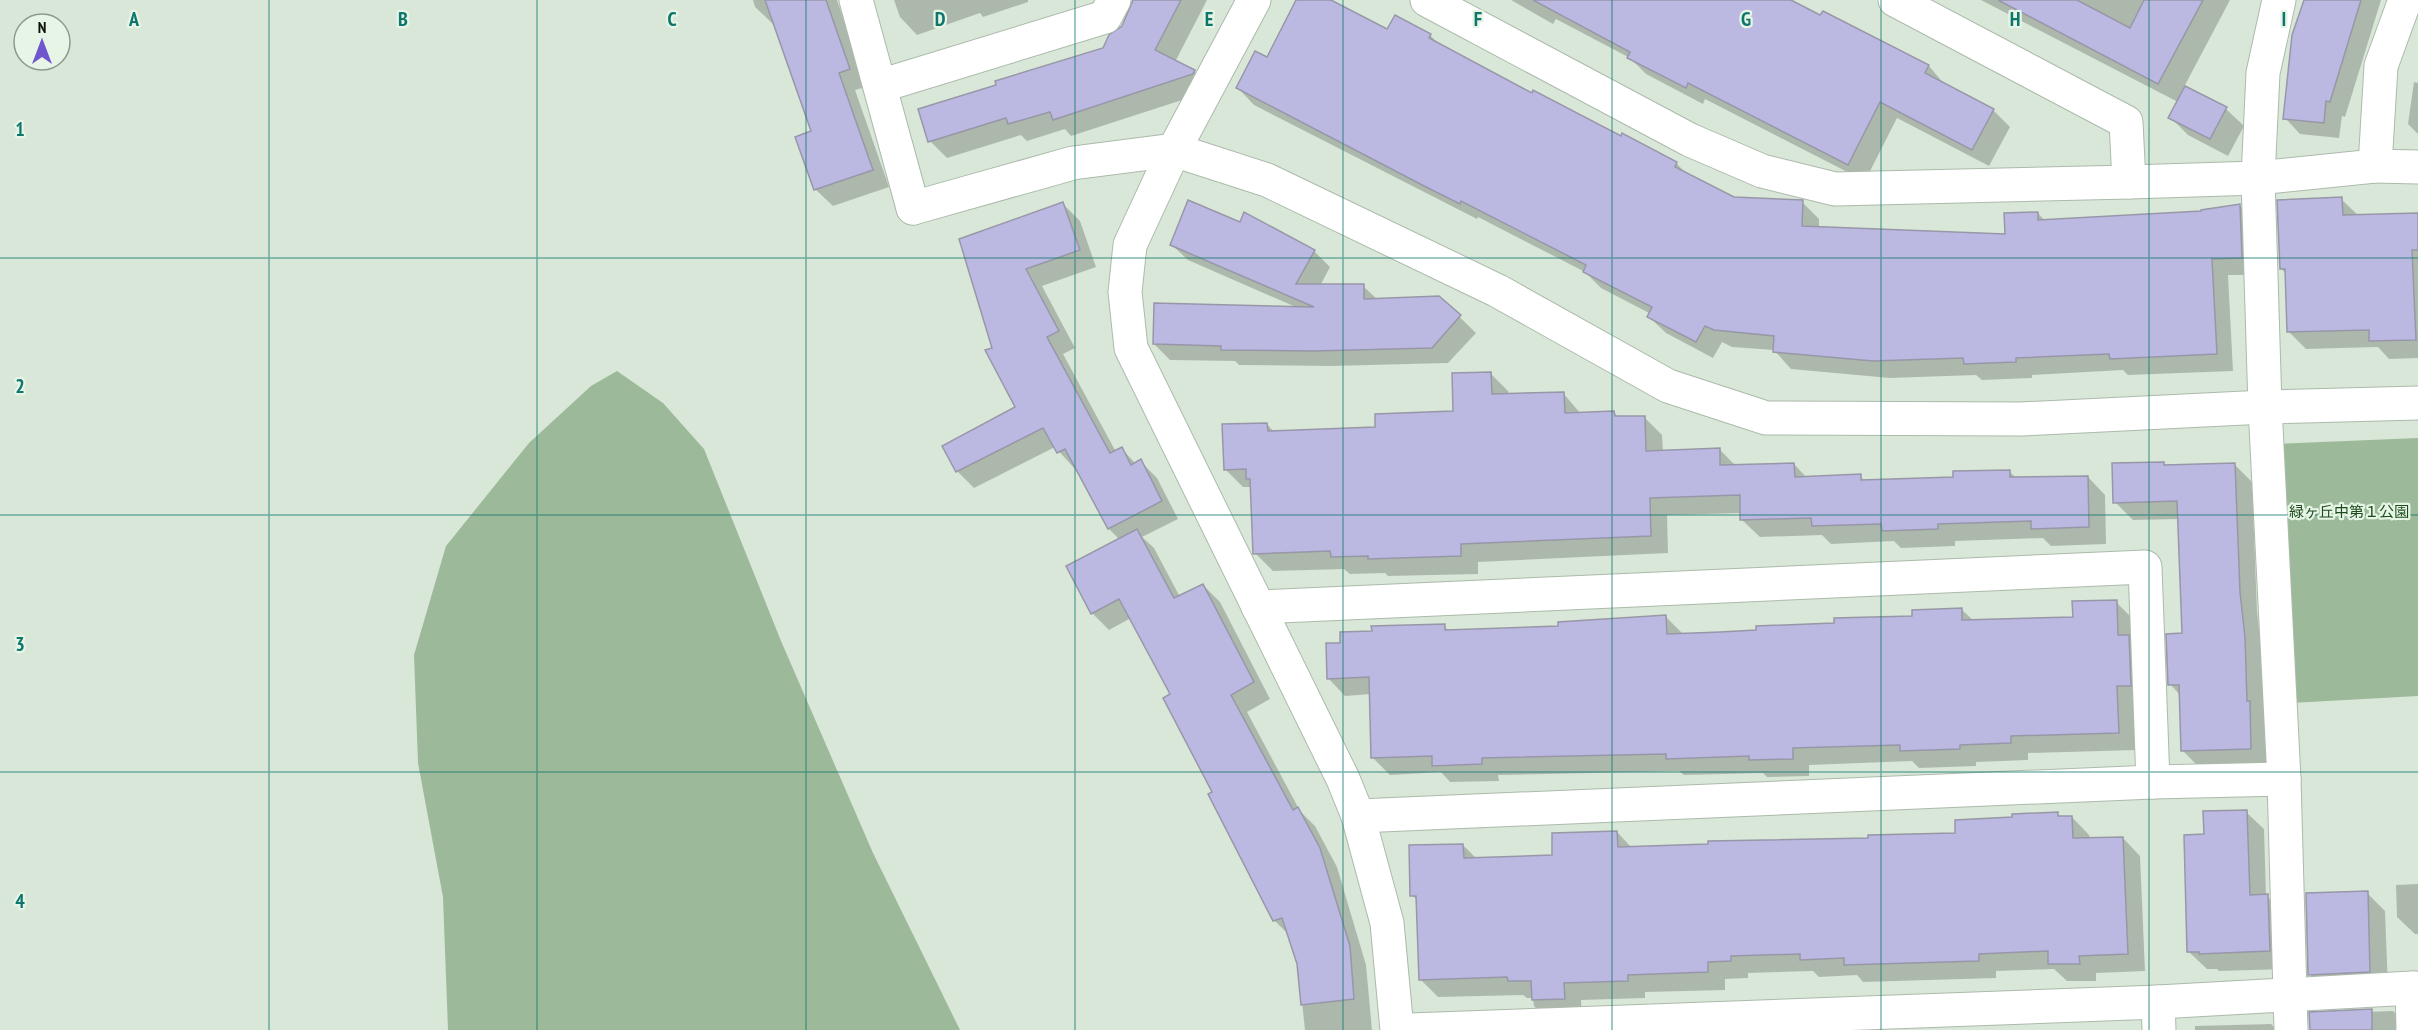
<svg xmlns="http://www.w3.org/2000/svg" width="2418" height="1030" viewBox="0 0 2418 1030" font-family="'PT Sans Narrow','Noto Sans JP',sans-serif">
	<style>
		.green { fill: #9cba9a }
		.shadow { fill: #0003 }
		.building { fill: #bbb8e2; stroke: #9897a8; stroke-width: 1.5 }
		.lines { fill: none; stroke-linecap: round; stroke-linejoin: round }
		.street-casing { stroke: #acbaab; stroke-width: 35 }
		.secondary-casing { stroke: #acbaab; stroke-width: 35 }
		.street { stroke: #fff; stroke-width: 33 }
		.secondary { stroke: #fff; stroke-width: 33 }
		.grid { fill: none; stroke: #0f766e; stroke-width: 1.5; stroke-opacity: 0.55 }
		.labels { text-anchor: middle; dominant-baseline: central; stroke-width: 4.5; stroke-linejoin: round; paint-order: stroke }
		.park-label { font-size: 15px; fill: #1f4c1f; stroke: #e6f5e5 }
		.grid-label { font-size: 20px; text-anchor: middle; font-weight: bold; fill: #0f766e; stroke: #e6f5e5; stroke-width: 4.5; stroke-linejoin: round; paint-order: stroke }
	</style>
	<rect width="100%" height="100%" fill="#d9e7d8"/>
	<g class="green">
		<polygon points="617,371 663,403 704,449 781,641 873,853 960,1030 448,1030 443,897 418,763 414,655 446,546 529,443 591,386"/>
		<polygon points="2418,438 2418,696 2291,703 2277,444"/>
	</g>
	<g class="shadow">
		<polygon points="753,0 837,0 866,87 855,90 889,187 833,206 815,189 812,132 775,24 773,24 755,7"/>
		<polygon points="894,0 1028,0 1028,2 983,17 980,13 917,35 900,17"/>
		<polygon points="1139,0 1207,0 1175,62 1194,71 1212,89 1210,91 1071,136 1065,129 1027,141 1021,135 947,158 930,141 998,86 1104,49 1123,27"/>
		<polygon points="1298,0 1327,0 1388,31 1430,35 1443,48 1532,95 1676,163 1688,175 1734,199 1802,202 1819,219 1819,228 2007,236 2038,213 2045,221 2203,213 2240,206 2256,223 2258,275 2228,275 2233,371 2128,375 2123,370 2032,375 2032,378 1982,380 1976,375 1890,378 1791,369 1774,350 1732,347 1722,342 1713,358 1666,333 1649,317 1651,314 1601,288 1585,272 1478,217 1477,219 1254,105 1238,88 1267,59"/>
		<polygon points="1511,0 1788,0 1821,17 1824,13 1929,66 1945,85 1993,110 2010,127 1989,166 1897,118 1865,181 1705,99 1703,104 1646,74 1630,58 1556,19 1553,24"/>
		<polygon points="1981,0 2230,0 2184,87 2226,109 2244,126 2228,156 2188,135 2170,117 2178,102"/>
		<polygon points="2306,0 2381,0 2345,117 2342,116 2339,138 2300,134 2285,118"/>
		<polygon points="2414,82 2418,83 2418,134 2408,124"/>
		<polygon points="2341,199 2359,216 2418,214 2418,358 2389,359 2378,347 2306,349 2288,331 2286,274 2281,268"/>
		<polygon points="1063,204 1080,221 1096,267 1042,286 1075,348 1063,354 1116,452 1122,449 1136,464 1140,461 1157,478 1178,519 1142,537 1154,548 1180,597 1203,585 1220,602 1270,699 1247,712 1300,811 1315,826 1337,867 1366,965 1372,1030 1305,1030 1298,964 1289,935 1274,920 1214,792 1172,694 1131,618 1109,630 1092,613 1120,540 1109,529 1077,468 1075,469 1055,447 974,488 957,471 944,447 1017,408 994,349 960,240"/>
		<polygon points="1171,244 1314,251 1330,267 1320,286 1363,286 1378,300 1439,297 1476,333 1448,363 1330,366 1239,365 1235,361 1170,360 1154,344 1298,308 1188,260"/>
		<polygon points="1491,374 1508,391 1509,395 1563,393 1581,414 1614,413 1619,418 1644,417 1662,435 1663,452 1719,449 1736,466 1794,464 1807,478 1860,476 1865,481 1955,478 2009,471 2017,479 2088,477 2105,495 2106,544 2051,546 2043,538 1955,541 1955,546 1901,548 1894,541 1831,544 1822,535 1760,537 1742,520 1742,513 1667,515 1668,553 1478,562 1478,574 1388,576 1385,573 1350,574 1344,569 1273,571 1255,553 1252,487 1243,487 1225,469 1267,424 1275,433 1377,428 1455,412"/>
		<polygon points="2164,463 2167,466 2234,464 2252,482 2257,611 2262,656 2264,717 2267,720 2269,766 2201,769 2183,751 2181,696 2170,684 2184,635 2179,519 2133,520 2115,502"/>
		<polygon points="2116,602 2133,619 2136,750 2028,753 2028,760 1976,762 1976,766 1919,768 1912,761 1809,765 1809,776 1767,777 1763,773 1684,775 1679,771 1498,775 1499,781 1450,782 1441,772 1390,775 1373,758 1371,694 1345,696 1328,678 1342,644 1444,626 1450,632 1559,627 1666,617 1683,634 1757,632 1914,617 1961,609 1974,621 2074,619"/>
		<polygon points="2246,812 2264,829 2266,896 2286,914 2287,969 2219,971 2217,969 2207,969 2189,952"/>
		<polygon points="2057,814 2061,817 2072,817 2089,835 2090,839 2123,838 2140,856 2145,971 2096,973 2096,981 2067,981 2054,969 1996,971 1996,978 1863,982 1857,975 1819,977 1813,971 1748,973 1748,978 1725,979 1725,990 1645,992 1645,998 1581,1000 1582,1022 1551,1024 1534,1006 1533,998 1527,998 1523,995 1438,997 1420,979 1418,901 1412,895 1463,845 1477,859 1554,856 1617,832 1632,848 1869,840 1957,835 2014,819"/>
		<polygon points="2418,884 2418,934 2415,934 2397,917 2396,885"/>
		<polygon points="2367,893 2385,911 2388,989 2328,992 2310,974"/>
		<polygon points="2393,1011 2411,1030 2310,1030 2311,1014"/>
		<polygon points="2271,1024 2277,1030 2195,1030 2195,1026"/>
	</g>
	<g class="building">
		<polygon points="765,0 826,0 850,69 839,73 873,170 814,190 795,137 811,131"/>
		<polygon points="1133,0 1181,0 1155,50 1195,70 1193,74 1053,120 1050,112 1008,124 1006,118 928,142 918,109 996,85 995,81 1103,48 1109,35 1122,26"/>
		<polygon points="1296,0 1331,0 1387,29 1395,15 1431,34 1429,38 1532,93 1533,90 1621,136 1622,133 1677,162 1675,167 1734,197 1803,200 1802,226 2005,234 2004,213 2038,212 2038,220 2201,211 2201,210 2240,204 2242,258 2212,259 2217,354 2110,359 2109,354 2016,358 2016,362 1964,364 1963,358 1873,361 1773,352 1774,336 1714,330 1705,326 1696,342 1647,317 1652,307 1583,272 1586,265 1461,201 1460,204 1426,187 1236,88 1255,51 1267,57"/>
		<polygon points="1533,0 1791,0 1820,15 1823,11 1929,65 1925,73 1994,109 1972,150 1880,102 1848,165 1688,83 1686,88 1627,58 1630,52"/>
		<polygon points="1998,0 2077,0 2130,28 2144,0 2203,0 2158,84"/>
		<polygon points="2304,0 2361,0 2330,102 2326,101 2324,123 2283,119 2292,35"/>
		<polygon points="2185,86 2227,107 2210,139 2168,118"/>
		<polygon points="2342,197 2343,215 2418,213 2418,250 2412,250 2416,340 2369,341 2369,330 2287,332 2285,269 2280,269 2277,200"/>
		<polygon points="1188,200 1240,222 1244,212 1315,250 1296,284 1364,284 1364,299 1439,296 1461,315 1432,348 1313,351 1221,350 1221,346 1153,344 1154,303 1314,307 1170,245"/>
		<polygon points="1063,202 1080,250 1026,269 1059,331 1047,337 1110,453 1122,447 1131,465 1141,459 1162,501 1108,529 1065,449 1057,453 1043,428 956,472 942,446 1015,407 985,350 992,348 959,239"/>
		<polygon points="1491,372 1492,394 1564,392 1565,413 1614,411 1615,416 1645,416 1646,451 1720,448 1720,465 1794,463 1795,477 1861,474 1861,480 1953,477 1953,471 2010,470 2010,477 2088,476 2089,527 2031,529 2031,521 1938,524 1938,529 1882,531 1881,524 1812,526 1811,518 1740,520 1740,495 1650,498 1651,536 1461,544 1461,556 1368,559 1368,556 1331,557 1330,551 1253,554 1250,479 1246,479 1246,469 1224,470 1222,424 1267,423 1268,431 1375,427 1375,414 1453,411 1452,373"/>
		<polygon points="2164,462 2164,465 2235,463 2240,592 2245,637 2247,701 2250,701 2251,749 2181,751 2179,685 2168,685 2166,634 2182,633 2177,501 2113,503 2112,463"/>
		<polygon points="1137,529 1174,598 1203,584 1254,682 1231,695 1293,810 1298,807 1320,848 1350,946 1354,999 1301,1005 1297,964 1282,918 1273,921 1208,794 1212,792 1163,698 1170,694 1119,599 1091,614 1066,566"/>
		<polygon points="2117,600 2118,635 2129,635 2131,686 2117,686 2119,733 2011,736 2011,743 1960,745 1960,749 1900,751 1900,745 1793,748 1793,759 1749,760 1749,756 1666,759 1666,754 1482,758 1482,764 1432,766 1432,756 1371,758 1369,677 1327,679 1326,643 1340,643 1340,632 1372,631 1371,626 1445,624 1445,630 1558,626 1558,622 1666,615 1667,634 1720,632 1756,630 1756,626 1834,623 1834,618 1912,616 1912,610 1962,608 1962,620 2073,617 2072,601"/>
		<polygon points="2247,810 2250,895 2268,894 2270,951 2199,954 2199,952 2187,952 2184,835 2204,834 2203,811"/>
		<polygon points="2058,812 2058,816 2072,816 2073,838 2123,837 2128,954 2079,956 2080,964 2048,964 2048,951 1979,954 1979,961 1844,965 1844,958 1800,960 1800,954 1731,956 1731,961 1708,962 1708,972 1628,975 1628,981 1564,983 1565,999 1532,1000 1531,981 1508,981 1507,977 1419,980 1416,896 1410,896 1409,845 1463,844 1464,858 1552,855 1552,833 1617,831 1618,847 1708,844 1708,841 1868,838 1868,835 1955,833 1955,820 2012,817 2012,814"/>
		<polygon points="2368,891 2370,972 2308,975 2306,893"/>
		<polygon points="2372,1009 2372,1030 2310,1030 2309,1012"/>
	</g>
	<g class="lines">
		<g class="street-casing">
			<g id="street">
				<polyline points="856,0 913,208"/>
				<polyline points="1254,0 1174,150 1130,245 1125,292 1131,348 1343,779 1358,816 1387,923 1397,1030"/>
				<polyline points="1427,0 1690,140 1762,171 1835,189 2129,182 2126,122 1895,0"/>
				<polyline points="2279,0 2263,73 2258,178 2265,407 2284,779 2291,1030"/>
				<polyline points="2405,0 2381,66 2375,166 2418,167"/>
				<polyline points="880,86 1105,17 1114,0"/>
				<polyline points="2129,182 2258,178 2375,166"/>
				<polyline points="1258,607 2145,567 2153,782 1358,816"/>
				<polyline points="2153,782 2284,779"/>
				<polyline points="2158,1002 2412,988"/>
				<polyline points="1410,1030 2158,1002 2159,1030"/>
				<polyline points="2413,1030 2412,988 2418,988"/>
			</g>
		</g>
		<g class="secondary-casing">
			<polyline id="secondary" points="913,208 1073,163 1174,150 1267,180 1498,291 1668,386 1766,418 2021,419 2265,407 2418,403"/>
		</g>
		<use href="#street" class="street"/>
		<use href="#secondary" class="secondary"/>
	</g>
	<path class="grid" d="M269 0V1030M537 0V1030M806 0V1030M1075 0V1030M1343 0V1030M1612 0V1030M1881 0V1030M2149 0V1030M0 258H2418M0 515H2418M0 772H2418"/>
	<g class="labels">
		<g class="park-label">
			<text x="2349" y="511">緑ヶ丘中第１公園</text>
		</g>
	</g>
	<g class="grid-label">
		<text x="134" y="26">A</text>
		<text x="403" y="26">B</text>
		<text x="672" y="26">C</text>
		<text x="940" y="26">D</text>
		<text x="1209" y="26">E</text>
		<text x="1478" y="26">F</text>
		<text x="1746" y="26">G</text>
		<text x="2015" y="26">H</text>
		<text x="2284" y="26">I</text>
		<text x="20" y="136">1</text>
		<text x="20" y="393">2</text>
		<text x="20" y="651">3</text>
		<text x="20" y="908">4</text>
	</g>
	<g transform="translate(42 42)"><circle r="28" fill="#e6f5e5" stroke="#8f9a8e" stroke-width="1.5"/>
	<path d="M0-4.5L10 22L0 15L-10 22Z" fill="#6f56cf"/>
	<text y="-9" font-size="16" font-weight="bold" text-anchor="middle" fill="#0d110c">N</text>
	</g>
</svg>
